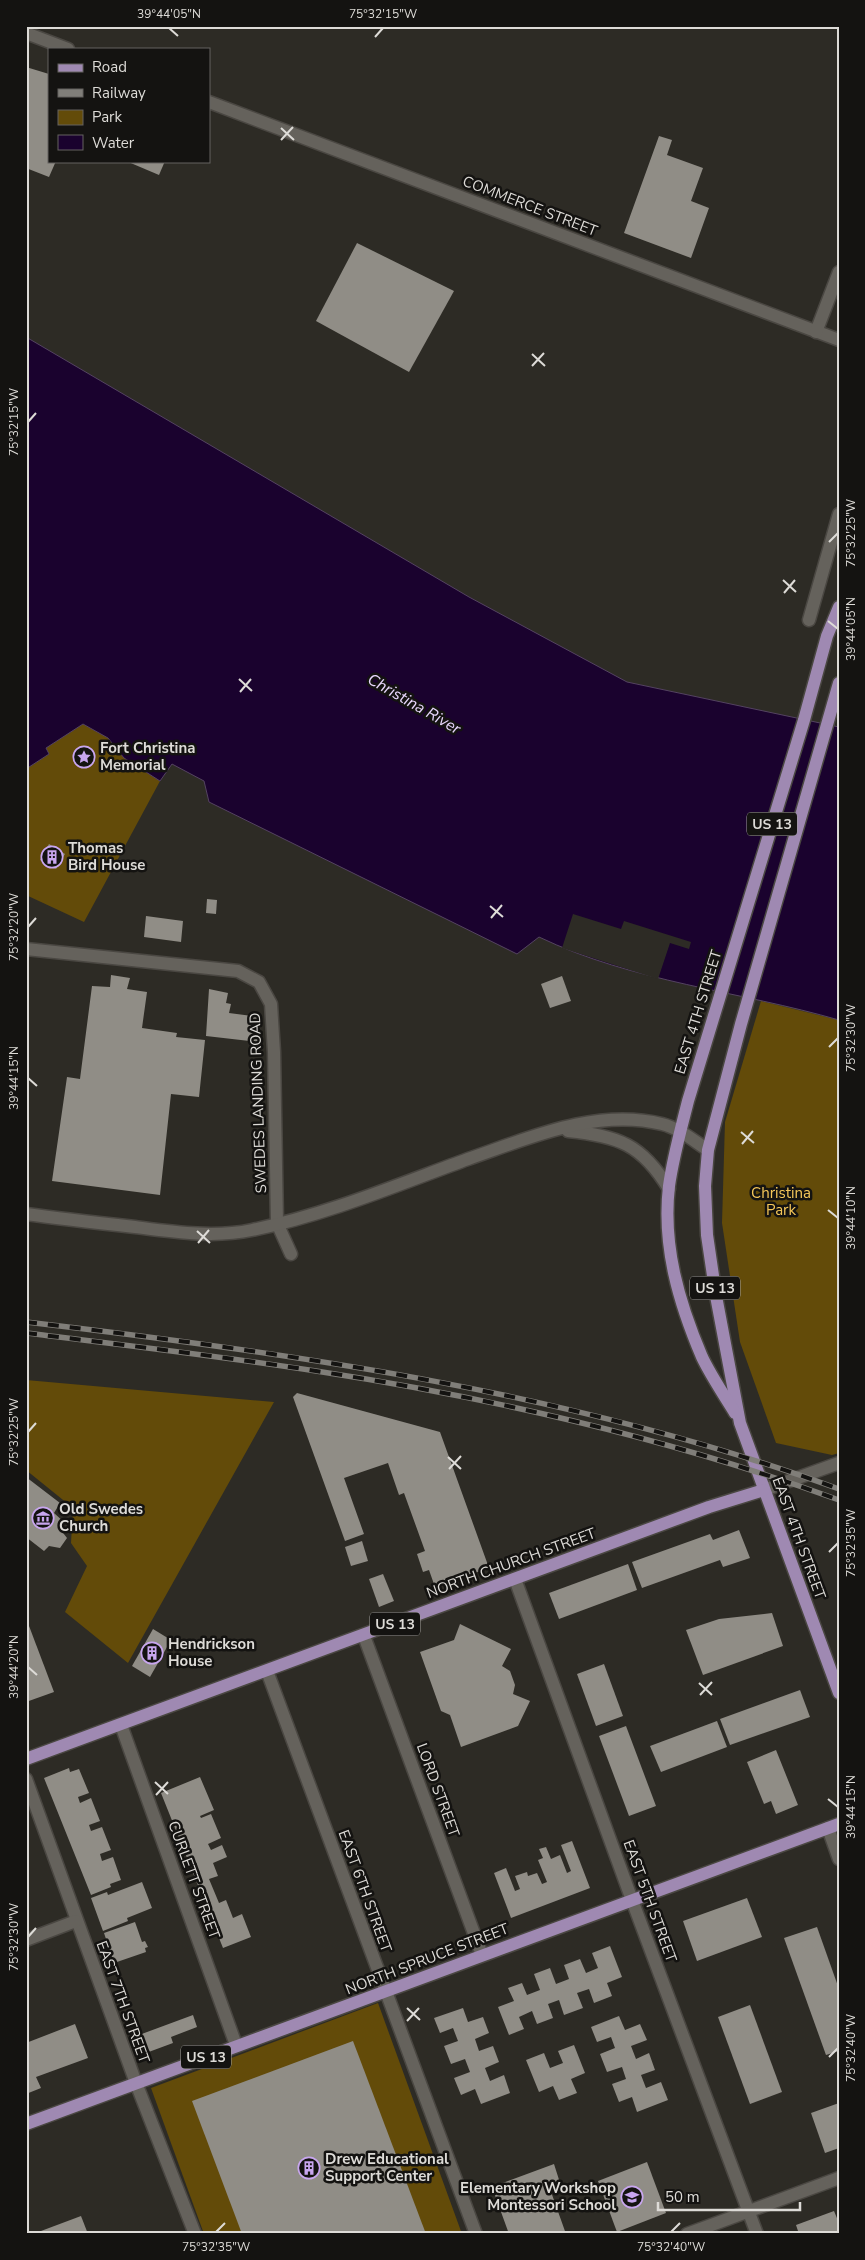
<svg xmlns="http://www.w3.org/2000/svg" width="865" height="2260" viewBox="0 0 865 2260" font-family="'Nunito Sans',sans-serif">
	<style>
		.green { fill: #634b09 }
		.water { fill: #1a022e; stroke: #544361 }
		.pier { fill: #2d2b25 }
		.building { fill: #908d86 }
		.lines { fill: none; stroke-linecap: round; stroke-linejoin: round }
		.minor-casing { stroke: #4a4742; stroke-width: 15 }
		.major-casing { stroke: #4a4742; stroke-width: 15 }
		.minor { stroke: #65625c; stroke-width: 12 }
		.major { stroke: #9f89b2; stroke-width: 12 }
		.rail-casing { stroke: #807e79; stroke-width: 5.5 }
		.rail { stroke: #141311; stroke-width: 4; stroke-dasharray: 11; stroke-linecap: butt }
		.ticks { fill: none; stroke: #dddbd7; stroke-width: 2 }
		.labels { text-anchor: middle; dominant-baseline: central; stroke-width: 5; stroke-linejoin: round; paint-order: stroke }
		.shield { fill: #141311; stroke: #a19f9c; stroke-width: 1 }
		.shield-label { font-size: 14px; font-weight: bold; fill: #dddbd7 }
		.street-label { font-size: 15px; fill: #dddbd7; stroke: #141311 }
		.poi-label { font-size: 15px; font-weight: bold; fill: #dddbd7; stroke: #141311; text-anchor: start }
		.park-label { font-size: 15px; fill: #f5c759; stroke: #141311 }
		.water-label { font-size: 16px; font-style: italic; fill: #e8d7fd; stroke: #141311 }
		.neatline { fill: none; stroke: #dddbd7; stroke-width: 2 }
		.ticks-label { font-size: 12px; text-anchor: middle; fill: #dddbd7 }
	</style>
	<rect width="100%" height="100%" fill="#2d2b25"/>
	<g class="green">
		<polygon points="83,724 108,738 124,758 160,781 84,922 26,895 26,769 49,754 46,748"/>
		<polygon points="761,1001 839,1020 839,1453 832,1455 776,1443 740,1342 722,1223 725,1122"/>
		<polygon points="26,1380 274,1402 128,1663 65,1612 87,1566 71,1543 73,1508 26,1470"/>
		<polygon points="378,2003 462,2234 204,2234 151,2088"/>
	</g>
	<path class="water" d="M26 337 469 597 627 682 839 727V1020C739 991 633 982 539 937L517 954 209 802 204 781 172 764 160 781 124 758 108 738 83 724 46 748 49 754 26 769Z"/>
	<polygon class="pier" points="573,914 621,929 624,921 691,942 689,949 670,943 658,979 562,948"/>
	<g class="building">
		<polygon points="26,67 49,74 49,161 56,161 49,177 26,168"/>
		<polygon points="659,136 672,140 667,155 703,168 691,201 709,208 691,258 624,233"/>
		<polygon points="126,161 165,161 159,175"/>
		<polygon points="357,243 454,291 409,372 316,321"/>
		<polygon points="49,844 65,854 56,869 40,860"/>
		<polygon points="207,899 217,900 216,914 206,913"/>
		<polygon points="146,916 183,921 181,942 144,937"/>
		<polygon points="111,975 130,978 127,989 147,992 142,1028 177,1033 176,1037 205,1040 199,1097 171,1094 160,1195 52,1181 67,1077 80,1079 92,986 110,987"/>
		<polygon points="562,976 571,1001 550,1008 541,984"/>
		<polygon points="209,989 228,993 226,1003 231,1004 229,1013 261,1017 259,1042 206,1036"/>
		<polygon points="297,1393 440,1432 489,1568 435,1587 429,1570 423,1572 417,1554 425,1551 404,1493 399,1495 388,1463 344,1478 364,1534 345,1541 293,1397"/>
		<polygon points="26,1477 60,1503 54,1513 65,1523 60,1529 67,1538 60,1548 49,1546 44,1551 26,1537"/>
		<polygon points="739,1530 750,1558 723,1567 720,1560 642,1588 632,1562 710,1534 713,1540"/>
		<polygon points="362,1541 368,1561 351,1566 345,1547"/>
		<polygon points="628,1564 637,1590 559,1619 549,1593"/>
		<polygon points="383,1574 394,1601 379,1607 369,1579"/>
		<polygon points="772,1613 783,1646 703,1675 686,1630 719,1619"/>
		<polygon points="26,1618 54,1692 26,1702"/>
		<polygon points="460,1624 511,1649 502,1666 510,1671 515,1685 513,1694 530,1701 518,1726 461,1747 450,1715 441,1711 420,1652 454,1640"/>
		<polygon points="153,1629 171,1640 150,1677 132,1666"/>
		<polygon points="604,1664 623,1716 596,1726 577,1674"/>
		<polygon points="800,1690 810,1717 730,1745 720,1719"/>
		<polygon points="717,1721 727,1747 661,1772 650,1746"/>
		<polygon points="626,1726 656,1806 629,1816 599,1736"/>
		<polygon points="776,1750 798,1805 776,1814 771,1801 764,1804 747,1762"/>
		<polygon points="69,1768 70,1772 79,1769 89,1793 78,1797 80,1803 91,1798 100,1821 89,1825 91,1831 102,1827 111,1850 100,1854 102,1861 113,1857 121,1880 110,1884 111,1887 91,1895 44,1778"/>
		<polygon points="200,1777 214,1810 200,1816 201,1818 211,1814 221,1838 208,1844 211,1850 222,1845 227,1857 213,1863 218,1876 209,1879 219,1903 226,1900 233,1918 242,1914 251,1937 223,1948 161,1793"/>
		<polygon points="572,1841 590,1888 511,1918 494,1873 506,1868 515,1891 520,1889 515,1876 527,1872 528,1876 537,1873 542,1884 547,1882 538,1860 543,1858 539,1849 546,1847 551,1859 560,1855 567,1873 571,1871 561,1845"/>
		<polygon points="142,1882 152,1908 127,1918 128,1921 103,1931 91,1898 107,1892 108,1895"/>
		<polygon points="747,1898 762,1937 697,1961 683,1921"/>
		<polygon points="135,1922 142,1942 145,1941 148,1947 145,1948 146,1952 114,1963 104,1933"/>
		<polygon points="817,1927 839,1989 839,2051 826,2055 784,1938"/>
		<polygon points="610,1946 622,1977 607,1983 612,1996 594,2003 589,1989 577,1993 583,2008 564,2015 559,2000 548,2004 553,2018 537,2024 532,2011 519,2017 524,2029 509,2035 498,2007 514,2001 508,1988 522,1983 527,1995 540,1990 534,1974 550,1968 556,1984 569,1979 564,1965 580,1959 586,1973 598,1968 592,1953"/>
		<polygon points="750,2005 782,2092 750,2104 718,2017"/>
		<polygon points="463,2008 468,2022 483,2017 489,2033 475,2039 479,2051 493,2046 499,2062 485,2068 490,2081 504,2075 510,2093 481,2104 475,2089 461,2095 454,2078 470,2072 465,2059 451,2064 444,2046 458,2041 453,2028 440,2033 434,2018"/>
		<polygon points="193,2015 197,2027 171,2037 173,2043 146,2053 139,2035"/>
		<polygon points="619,2016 625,2030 640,2024 647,2040 631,2046 636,2059 649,2053 655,2070 641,2075 646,2088 661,2082 668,2100 637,2112 632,2097 619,2102 612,2084 626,2079 622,2067 607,2072 600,2054 615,2048 611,2037 597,2042 591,2027"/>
		<polygon points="75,2024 88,2058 36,2077 41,2088 26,2094 26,2043"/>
		<polygon points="353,2041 426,2234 242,2234 192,2101"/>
		<polygon points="574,2045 585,2073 571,2079 577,2093 559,2100 553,2086 539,2092 526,2060 544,2053 550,2068 563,2063 558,2051"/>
		<polygon points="839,2103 839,2148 825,2153 811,2113"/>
		<polygon points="647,2162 666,2213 617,2232 598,2181"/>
		<polygon points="554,2164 561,2186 550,2189 566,2234 509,2234 492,2187"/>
		<polygon points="834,2211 839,2223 839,2234 799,2234 796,2225"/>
		<polygon points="81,2216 88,2234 33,2234"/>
	</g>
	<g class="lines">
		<g class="minor-casing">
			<g id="minor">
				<polyline points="26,33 68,49"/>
				<polyline points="209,102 839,340"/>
				<polyline points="816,332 839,272"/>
				<polyline points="809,620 839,514"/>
				<polyline points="26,949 238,971 259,982 271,1004 274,1052 277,1223 291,1254"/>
				<path d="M568 1131C618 1136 642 1144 669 1189"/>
				<path d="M26 1214C63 1219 99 1223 135 1227 174 1232 214 1238 252 1230 326 1215 397 1185 468 1159 529 1138 596 1108 662 1124 679 1128 694 1141 708 1150"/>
				<polyline points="764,1490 839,1463"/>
				<polyline points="515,1579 632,1900 757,2234"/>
				<polyline points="364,1636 482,1955"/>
				<polyline points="267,1671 476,2234"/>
				<polyline points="121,1725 236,2045"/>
				<polyline points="26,1779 136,2083 195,2234"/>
				<polyline points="828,1828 839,1859"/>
				<polyline points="26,1940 76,1921"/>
				<polyline points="687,2234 839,2178"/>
			</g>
		</g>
		<g class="major-casing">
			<g id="major">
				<polyline points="839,683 741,1024 708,1150 705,1186 707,1235 716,1296 740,1423 839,1693"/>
				<path d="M735 1413C724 1395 711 1376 702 1357 679 1303 662 1246 669 1186 673 1157 681 1129 688 1101L804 720 827 636 839 607"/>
				<polyline points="26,1759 709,1507 764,1490"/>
				<polyline points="26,2124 839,1824"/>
			</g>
		</g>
		<use href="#minor" class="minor"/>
		<use href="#major" class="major"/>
		<g class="rail-casing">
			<g id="rail">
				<path d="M26 1322C301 1354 578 1394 839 1489"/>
				<path d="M26 1333C123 1345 220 1356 316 1371 493 1398 671 1439 839 1500"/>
			</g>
		</g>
		<use href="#rail" class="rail"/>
	</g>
	<path class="ticks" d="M169 28 178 36M375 37 383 28M281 128 294 140M281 140 293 127M532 354 545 366M532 366 544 353M28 422 36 413M829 542 838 533M783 580 796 592M784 593 795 580M828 621 838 629M239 679 252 691M240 692 251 679M490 906 503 917M491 918 502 905M28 927 36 918M829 1047 838 1038M28 1078 37 1086M741 1132 754 1143M742 1144 753 1131M828 1210 838 1218M197 1231 210 1243M198 1243 209 1230M28 1432 36 1423M448 1457 461 1469M449 1469 461 1456M829 1552 838 1543M28 1667 37 1675M699 1683 712 1695M700 1695 712 1682M155 1782 168 1794M156 1795 168 1782M828 1799 838 1807M28 1937 36 1928M407 2008 420 2020M407 2021 419 2008M829 2057 838 2048M216 2232 225 2223M671 2232 680 2223"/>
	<defs>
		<g id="sight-ring" transform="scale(1.125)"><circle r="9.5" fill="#141311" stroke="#c8a6ef" stroke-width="1.5"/><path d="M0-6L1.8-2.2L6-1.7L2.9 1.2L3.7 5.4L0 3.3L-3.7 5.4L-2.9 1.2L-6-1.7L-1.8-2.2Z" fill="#c8a6ef"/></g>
		<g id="building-ring" transform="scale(1.125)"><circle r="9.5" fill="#141311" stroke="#c8a6ef" stroke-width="1.5"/><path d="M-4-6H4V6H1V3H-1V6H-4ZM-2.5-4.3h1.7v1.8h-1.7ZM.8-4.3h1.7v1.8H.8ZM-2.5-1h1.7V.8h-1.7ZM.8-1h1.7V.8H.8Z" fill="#c8a6ef"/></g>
		<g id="museum-ring" transform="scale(1.125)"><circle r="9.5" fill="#141311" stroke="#c8a6ef" stroke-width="1.5"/><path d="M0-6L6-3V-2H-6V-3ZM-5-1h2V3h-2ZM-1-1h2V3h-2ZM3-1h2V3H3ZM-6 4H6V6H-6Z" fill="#c8a6ef"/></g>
		<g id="school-ring" transform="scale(1.125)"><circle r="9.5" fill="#141311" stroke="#c8a6ef" stroke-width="1.5"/><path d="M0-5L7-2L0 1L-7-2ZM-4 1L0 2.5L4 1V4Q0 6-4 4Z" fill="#c8a6ef"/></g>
	</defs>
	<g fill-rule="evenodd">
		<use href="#sight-ring" x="84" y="757"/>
		<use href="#building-ring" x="52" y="857"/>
		<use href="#museum-ring" x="43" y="1518"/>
		<use href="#building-ring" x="152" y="1653"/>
		<use href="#building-ring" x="309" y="2168"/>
		<use href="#school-ring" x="632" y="2197"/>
	</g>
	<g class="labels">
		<g class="shield">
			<rect x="747" y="812.5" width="50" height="23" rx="4"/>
			<rect x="690" y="1276.5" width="50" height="23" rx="4"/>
			<rect x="370" y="1612.5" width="50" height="23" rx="4"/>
			<rect x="181" y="2045.5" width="50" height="23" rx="4"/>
		</g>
		<g class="shield-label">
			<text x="772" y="824">US 13</text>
			<text x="715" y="1288">US 13</text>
			<text x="395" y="1624">US 13</text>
			<text x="206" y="2057">US 13</text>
		</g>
		<g class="street-label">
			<text transform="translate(530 206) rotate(21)">COMMERCE STREET</text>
			<text transform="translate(698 1012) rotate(-73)">EAST 4TH STREET</text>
			<text transform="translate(258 1103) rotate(-92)">SWEDES LANDING ROAD</text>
			<text transform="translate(799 1538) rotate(70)">EAST 4TH STREET</text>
			<text transform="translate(511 1563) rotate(-20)">NORTH CHURCH STREET</text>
			<text transform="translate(438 1790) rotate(70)">LORD STREET</text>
			<text transform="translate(194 1880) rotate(70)">CURLETT STREET</text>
			<text transform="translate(365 1891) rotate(70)">EAST 6TH STREET</text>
			<text transform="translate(650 1901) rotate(70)">EAST 5TH STREET</text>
			<text transform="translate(427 1959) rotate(-21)">NORTH SPRUCE STREET</text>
			<text transform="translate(123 2002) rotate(70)">EAST 7TH STREET</text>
		</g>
		<g class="poi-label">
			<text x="100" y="748">Fort Christina<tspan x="100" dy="17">Memorial</tspan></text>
			<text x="68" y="848">Thomas<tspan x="68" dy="17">Bird House</tspan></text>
			<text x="59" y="1509">Old Swedes<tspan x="59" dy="17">Church</tspan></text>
			<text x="168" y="1644">Hendrickson<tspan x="168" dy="17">House</tspan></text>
			<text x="325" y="2159">Drew Educational<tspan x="325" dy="17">Support Center</tspan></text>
			<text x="616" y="2188" text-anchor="end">Elementary Workshop<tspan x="616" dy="17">Montessori School</tspan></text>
		</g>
		<g class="park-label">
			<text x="781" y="1193">Christina<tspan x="781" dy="17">Park</tspan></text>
		</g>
		<g class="water-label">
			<text transform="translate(414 704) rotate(30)">Christina River</text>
		</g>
	</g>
	<rect width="865" height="2260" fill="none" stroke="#141311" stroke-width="55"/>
	<rect x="48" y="48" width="162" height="115" fill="#141311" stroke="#646360"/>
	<rect x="58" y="64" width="25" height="8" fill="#9f89b2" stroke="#646360"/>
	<text x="92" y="72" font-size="15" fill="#dddbd7">Road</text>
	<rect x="58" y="89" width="25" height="8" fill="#807e79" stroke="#646360"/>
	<text x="92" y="98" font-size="15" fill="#dddbd7">Railway</text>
	<rect x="58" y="110" width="25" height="15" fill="#634b09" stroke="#646360"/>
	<text x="92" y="122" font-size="15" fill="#dddbd7">Park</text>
	<rect x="58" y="135" width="25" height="15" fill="#1a022e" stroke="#646360"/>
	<text x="92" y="148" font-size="15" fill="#dddbd7">Water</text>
	<path d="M658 2202v8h142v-8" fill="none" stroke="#dddbd7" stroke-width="2.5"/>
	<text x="665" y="2202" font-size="15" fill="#dddbd7" stroke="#141311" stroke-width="4" paint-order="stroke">50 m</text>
	<rect x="28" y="28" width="810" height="2204" class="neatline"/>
	<g class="ticks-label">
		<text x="169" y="18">39°44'05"N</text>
		<text x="383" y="18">75°32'15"W</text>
		<text transform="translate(14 422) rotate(-90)" y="4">75°32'15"W</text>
		<text transform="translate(851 533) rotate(-90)" y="4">75°32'25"W</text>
		<text transform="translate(851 629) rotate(-90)" y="4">39°44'05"N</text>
		<text transform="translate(14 927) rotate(-90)" y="4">75°32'20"W</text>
		<text transform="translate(851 1038) rotate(-90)" y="4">75°32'30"W</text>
		<text transform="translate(14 1078) rotate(-90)" y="4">39°44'15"N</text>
		<text transform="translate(851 1218) rotate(-90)" y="4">39°44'10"N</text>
		<text transform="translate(14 1432) rotate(-90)" y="4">75°32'25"W</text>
		<text transform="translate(851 1543) rotate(-90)" y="4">75°32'35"W</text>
		<text transform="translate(14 1667) rotate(-90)" y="4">39°44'20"N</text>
		<text transform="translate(851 1807) rotate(-90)" y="4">39°44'15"N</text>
		<text transform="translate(14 1937) rotate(-90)" y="4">75°32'30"W</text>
		<text transform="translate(851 2048) rotate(-90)" y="4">75°32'40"W</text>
		<text x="216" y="2251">75°32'35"W</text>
		<text x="671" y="2251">75°32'40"W</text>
	</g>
</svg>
